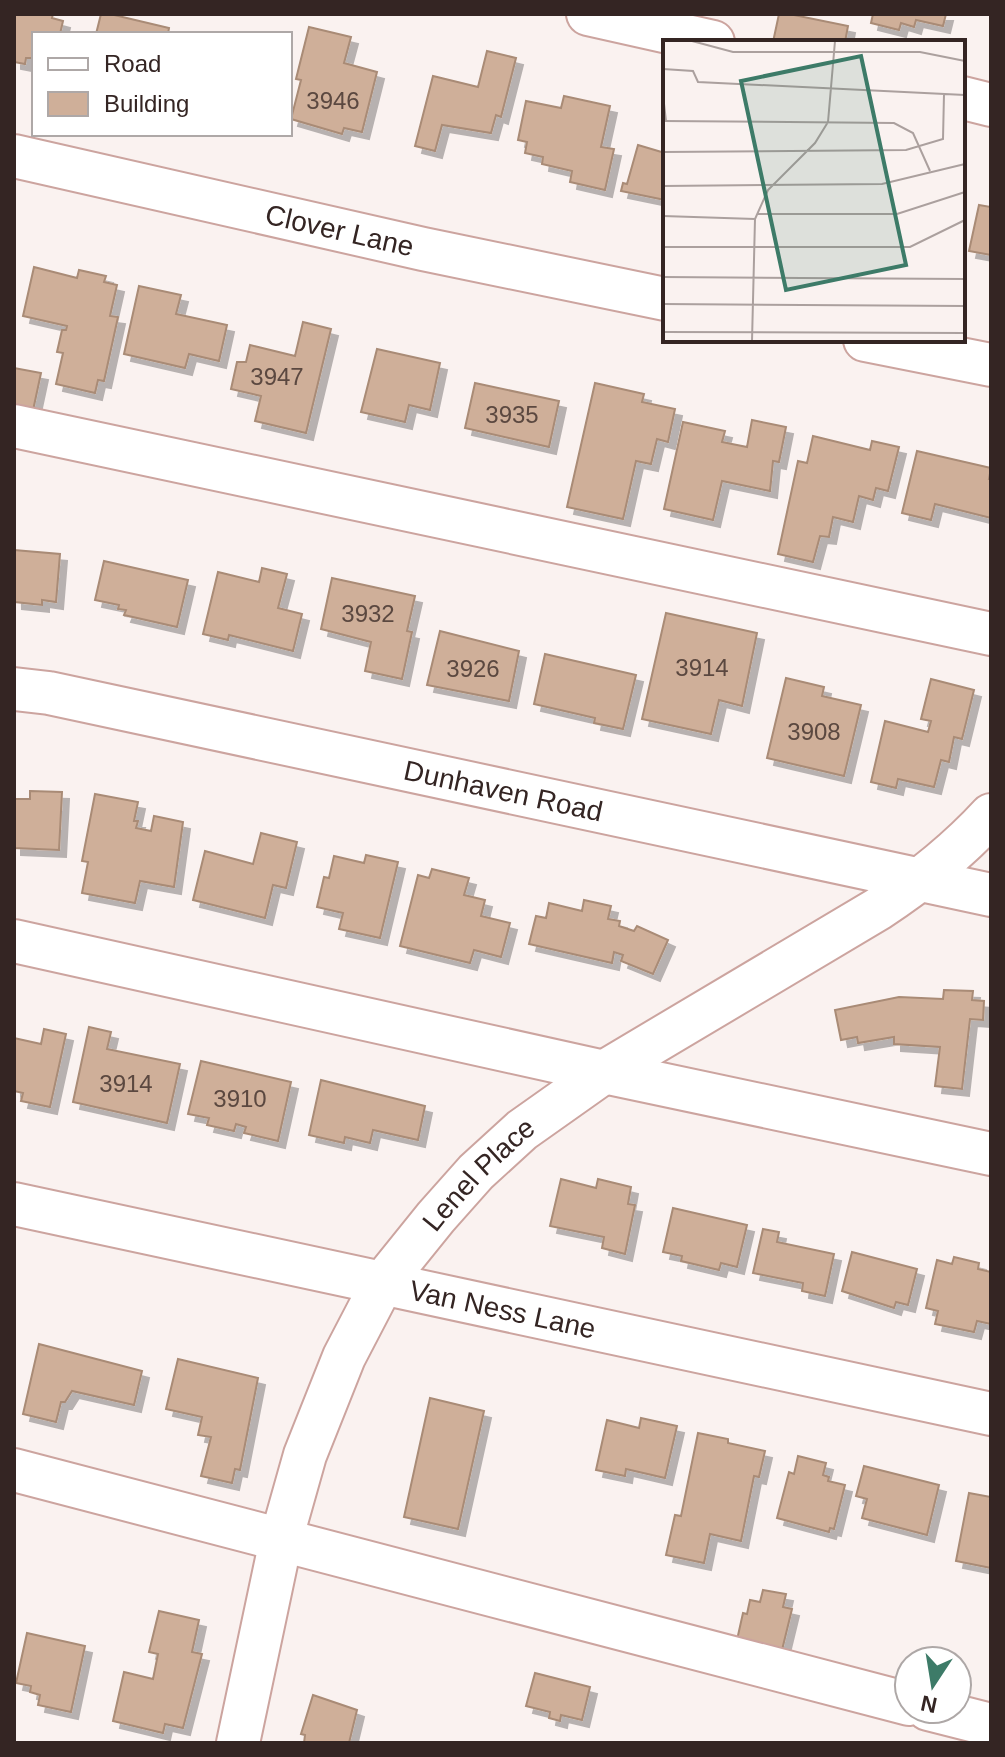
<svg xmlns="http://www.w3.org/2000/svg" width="1005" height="1757" viewBox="0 0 1005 1757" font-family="Arial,sans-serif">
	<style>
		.building { fill: #cfaf99; stroke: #a98b76; stroke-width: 2; filter: url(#shadow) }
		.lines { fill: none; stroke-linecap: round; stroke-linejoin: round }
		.minor-casing { stroke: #cca49f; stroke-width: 46 }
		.minor { stroke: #fff; stroke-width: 42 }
		.labels { text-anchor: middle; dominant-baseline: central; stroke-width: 6; stroke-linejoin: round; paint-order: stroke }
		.number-label { font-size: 24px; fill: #5b4840 }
		.street-label { font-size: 28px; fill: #342523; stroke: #fff }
		.inset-road { fill: none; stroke: #aba09e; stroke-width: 2 }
		.view { fill: #3d7b68; fill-opacity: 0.15; stroke: #3d7b68; stroke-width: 4 }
		.inset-edge { fill: none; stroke: #342523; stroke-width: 4 }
	</style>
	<defs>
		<filter id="shadow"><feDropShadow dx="7" dy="7" stdDeviation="0" flood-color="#0004"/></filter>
	</defs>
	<rect width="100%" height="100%" fill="#faf2f0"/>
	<g class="building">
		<polygon points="14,14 53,14 52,18 63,21 60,34 34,34 34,58 26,58 25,64 14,62"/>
		<polygon points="101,14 110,14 169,28 168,34 96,34"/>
		<polygon points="779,14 789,14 848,26 845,42 773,42"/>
		<polygon points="873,14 946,14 943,26 916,20 914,27 901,23 899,30 871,23"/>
		<polygon points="309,27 351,37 344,63 377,72 362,132 344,128 342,134 291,119 301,80 296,79"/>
		<polygon points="487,51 516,58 501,117 496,115 491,133 442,125 435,151 415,146 433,76 478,87"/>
		<polygon points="564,96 610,106 601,147 614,149 605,190 570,182 572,171 542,164 543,157 525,153 527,142 518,140 526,101 561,108"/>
		<polygon points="638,145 665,153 665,200 621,191 623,183 627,184"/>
		<polygon points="979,205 991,207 991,255 969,251"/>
		<polygon points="34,267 77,278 79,270 106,276 104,282 117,285 110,316 118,317 104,381 98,380 95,393 56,384 63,353 57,352 62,330 66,330 67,326 23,316"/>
		<polygon points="139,286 181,295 176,314 227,325 219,361 189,354 185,368 124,354"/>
		<polygon points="303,322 331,329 306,433 255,421 261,396 231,389 237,362 246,362 250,345 295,356"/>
		<polygon points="377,349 440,363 430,410 409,405 405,422 361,412"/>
		<polygon points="14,368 41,373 32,415 14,412"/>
		<polygon points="475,383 559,401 549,447 465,428"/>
		<polygon points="595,383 644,394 642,402 675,409 668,442 657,439 651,464 636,461 623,519 567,507"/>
		<polygon points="752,420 786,427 779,462 773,461 770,491 722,481 713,520 664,509 683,422 725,431 722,442 747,447"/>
		<polygon points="813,436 870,450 872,441 899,447 888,491 876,488 873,500 859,496 853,522 833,517 829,537 820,536 813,562 778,554 798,461 807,463"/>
		<polygon points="917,451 991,468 989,479 991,479 991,518 935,504 931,520 902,513"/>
		<polygon points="14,550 60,554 56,602 42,600 42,605 15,602"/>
		<polygon points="104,561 188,580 177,627 124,615 126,610 118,609 119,605 95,600"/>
		<polygon points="262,568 287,574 278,608 302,614 293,651 229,635 228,640 203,634 218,572 259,582"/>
		<polygon points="332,578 415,596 407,631 412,632 402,679 365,671 371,642 321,629"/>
		<polygon points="666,613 757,633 742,706 719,700 711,734 642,719"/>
		<polygon points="440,631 519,651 509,701 427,685"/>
		<polygon points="545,654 636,675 623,729 594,723 595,718 534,704"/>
		<polygon points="786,678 824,687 822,696 861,705 844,776 767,758"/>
		<polygon points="931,679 974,690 962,739 954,737 949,762 941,760 934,787 898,779 896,788 871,782 885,721 928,732 931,721 921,719"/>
		<polygon points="30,791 62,792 59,850 14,848 14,799 30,799"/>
		<polygon points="95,794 138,802 134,821 138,821 136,828 151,831 154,816 183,822 174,887 140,881 135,903 82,893 88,862 82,861"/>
		<polygon points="261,833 297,842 286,888 273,885 265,918 193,900 205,851 253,864"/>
		<polygon points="366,855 398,862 380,938 339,929 343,913 317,907 324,877 329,878 334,856 364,863"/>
		<polygon points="432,869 469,878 464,895 485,900 481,916 510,923 501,957 474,950 470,963 400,946 418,875 429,878"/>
		<polygon points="584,900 611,906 608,919 620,921 619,926 634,931 637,926 668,940 653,974 621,961 623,955 614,952 612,963 529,944 536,916 546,918 549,903 582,911"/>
		<polygon points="944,990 973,991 972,1000 984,1001 983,1020 970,1019 962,1089 935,1086 940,1047 894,1044 894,1037 858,1043 857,1037 841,1040 835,1010 899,997 943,999"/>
		<polygon points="89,1027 111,1032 107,1049 180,1064 167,1123 73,1102"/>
		<polygon points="44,1029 66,1034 50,1107 21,1101 23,1093 14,1091 14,1038 41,1044"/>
		<polygon points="201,1061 291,1082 278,1141 244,1133 246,1127 236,1124 234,1131 207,1125 209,1118 188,1114"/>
		<polygon points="321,1080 425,1106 418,1140 373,1130 370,1143 345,1137 344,1143 309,1135"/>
		<polygon points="561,1179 596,1188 598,1179 631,1187 628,1204 635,1205 625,1254 602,1248 604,1237 550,1226"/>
		<polygon points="673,1208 747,1225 737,1267 721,1263 719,1270 681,1261 682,1256 663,1252"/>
		<polygon points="763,1229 779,1232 777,1242 834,1254 825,1296 802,1291 803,1283 753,1273"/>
		<polygon points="852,1252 917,1269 908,1305 896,1302 894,1308 842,1291"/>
		<polygon points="954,1257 979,1263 978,1269 991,1272 991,1324 977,1321 974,1332 935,1324 938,1311 926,1308 937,1260 952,1264"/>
		<polygon points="39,1344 142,1371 134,1405 72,1391 65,1402 61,1402 56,1422 23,1414"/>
		<polygon points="178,1359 258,1378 240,1470 235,1469 232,1483 201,1476 211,1437 198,1435 202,1417 166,1409"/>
		<polygon points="430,1398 484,1411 458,1529 404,1517"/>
		<polygon points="641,1418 677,1426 665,1478 626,1469 625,1476 596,1470 607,1420 639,1428"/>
		<polygon points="698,1433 728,1439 728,1443 765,1451 759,1477 754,1476 741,1541 710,1534 704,1563 666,1555 675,1515 681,1516"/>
		<polygon points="798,1456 826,1463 823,1475 829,1477 828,1481 845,1485 834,1529 830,1528 829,1532 777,1518 789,1472 794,1474"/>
		<polygon points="864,1466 939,1485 927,1535 862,1518 867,1499 856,1496"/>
		<polygon points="969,1493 991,1497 991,1568 956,1561"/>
		<polygon points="763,1590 786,1594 783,1607 792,1609 782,1650 737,1640 743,1613 747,1614 750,1600 760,1602"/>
		<polygon points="159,1611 199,1620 192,1652 202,1654 183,1728 165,1724 163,1733 113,1721 124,1672 153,1679 158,1654 149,1652"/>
		<polygon points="27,1633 85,1646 71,1712 38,1705 40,1695 30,1692 31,1686 16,1683"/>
		<polygon points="535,1673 590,1687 582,1720 561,1715 560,1721 549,1718 550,1712 526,1706"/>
		<polygon points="313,1695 357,1710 349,1743 304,1743 305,1735 301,1734"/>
	</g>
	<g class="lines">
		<g class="minor-casing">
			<g id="minor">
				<polyline points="588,14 713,42"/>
				<polyline points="963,98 991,105"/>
				<path id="s1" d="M14 156 423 249 665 299"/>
				<polyline points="865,340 991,365"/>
				<polyline points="14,426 991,634"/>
				<path id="s2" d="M14 689 49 693 991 895"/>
				<polyline points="14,941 604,1072 991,1154"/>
				<path id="s3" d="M14 1204 991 1414"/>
				<polyline points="14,1470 909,1704"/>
				<polyline points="928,1709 991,1725"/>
				<path id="s4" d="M238 1743 281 1540 305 1455 344 1357 382 1284 436 1217 476 1172 522 1130 604 1072 878 909C919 882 957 852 991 815"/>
			</g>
		</g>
		<use href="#minor" class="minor"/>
	</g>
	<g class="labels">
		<g class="number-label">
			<text x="333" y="100">3946</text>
			<text x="277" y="376">3947</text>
			<text x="512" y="414">3935</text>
			<text x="368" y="613">3932</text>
			<text x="702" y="667">3914</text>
			<text x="473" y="668">3926</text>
			<text x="814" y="731">3908</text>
			<text x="126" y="1083">3914</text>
			<text x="240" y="1098">3910</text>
		</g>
		<g class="street-label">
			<text stroke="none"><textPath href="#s1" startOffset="334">Clover Lane</textPath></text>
			<text stroke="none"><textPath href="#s2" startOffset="500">Dunhaven Road</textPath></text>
			<text stroke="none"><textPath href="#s4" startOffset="630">Lenel Place</textPath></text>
			<text stroke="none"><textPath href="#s3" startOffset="500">Van Ness Lane</textPath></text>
		</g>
	</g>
	<g transform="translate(663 40)">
		<rect width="302" height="302" fill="#faf2f0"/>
		<path class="inset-road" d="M29 1 70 12H257L302 21M0 29 30 31 35 42 302 55M0 55 3 81M0 81 231 83 250 93 267 131M0 112 243 110 280 99 281 54M0 146 219 144 302 124M94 174H234L302 152M0 176 92 179M0 207H247L302 180M0 237 302 239M0 264 302 266M0 292 302 293M89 301 92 179 105 150 152 103 165 82 172 1"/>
		<path class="view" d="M198 16 243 225 123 250 78 41Z"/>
		<rect width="302" height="302" class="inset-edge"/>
	</g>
	<rect width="1005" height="1757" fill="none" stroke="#342523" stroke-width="32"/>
	<rect x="32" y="32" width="260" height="104" fill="#ffffff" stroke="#aea8a7" stroke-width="2"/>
	<rect x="48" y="58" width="40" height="12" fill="#ffffff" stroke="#aea8a7" stroke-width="2"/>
	<text x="104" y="72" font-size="24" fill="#342523">Road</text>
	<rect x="48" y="92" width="40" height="24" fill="#cfaf99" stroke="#aea8a7" stroke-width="2"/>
	<text x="104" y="112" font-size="24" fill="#342523">Building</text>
	<g transform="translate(933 1685) rotate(192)"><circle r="38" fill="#ffffff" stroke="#aea8a7" stroke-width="2"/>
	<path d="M0-6L14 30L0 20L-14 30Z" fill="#3d7b68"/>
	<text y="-12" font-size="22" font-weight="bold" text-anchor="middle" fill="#342523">N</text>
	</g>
</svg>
